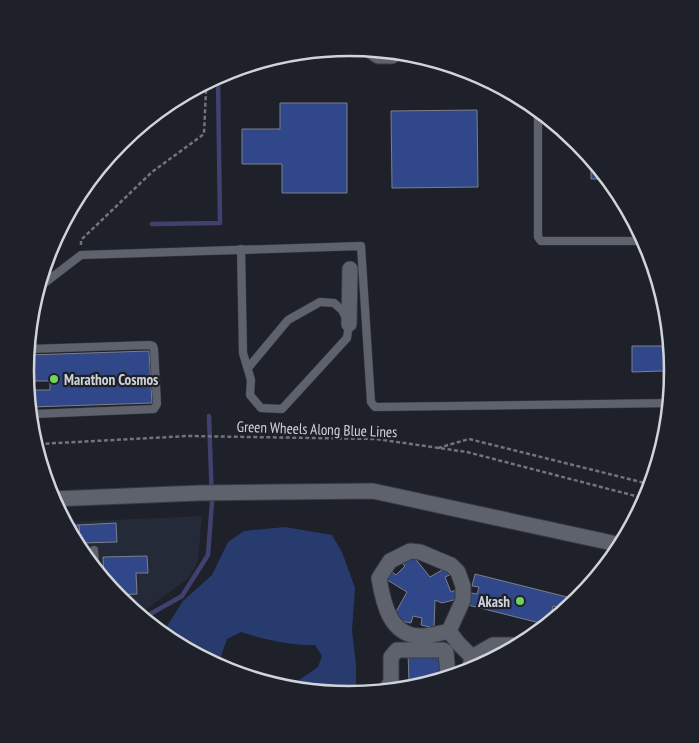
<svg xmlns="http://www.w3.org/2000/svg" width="699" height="743" viewBox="0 0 699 743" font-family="'PT Sans Narrow',sans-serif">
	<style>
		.built { fill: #242a37 }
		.green { fill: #283b6f }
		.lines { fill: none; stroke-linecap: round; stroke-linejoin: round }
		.stream { stroke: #40416e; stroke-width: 4.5 }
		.building { fill: #304789; stroke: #7c808a; fill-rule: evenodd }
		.lane-casing { stroke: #383b42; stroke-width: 9 }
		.street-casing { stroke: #383b42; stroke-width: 17 }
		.path { stroke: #71747b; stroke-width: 2.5; stroke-dasharray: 4 2.5; stroke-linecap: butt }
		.lane { stroke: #5e626c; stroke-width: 8 }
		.street { stroke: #5e626c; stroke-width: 15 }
		.poi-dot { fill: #73d25c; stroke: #1e212a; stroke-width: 2 }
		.labels { text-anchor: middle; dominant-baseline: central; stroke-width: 4.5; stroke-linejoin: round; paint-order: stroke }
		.poi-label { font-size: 15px; font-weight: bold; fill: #d0d3d8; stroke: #1e212a; text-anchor: start }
		.street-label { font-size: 15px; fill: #d0d3d8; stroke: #1e212a }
		.rim { fill: none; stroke: #d0d3d8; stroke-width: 2.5 }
	</style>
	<rect width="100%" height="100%" fill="#1e212a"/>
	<polygon class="built" points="202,516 198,561 190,577 140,614 120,601 67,522"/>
	<path class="green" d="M285 527 332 535 342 552 355 588 352 630 356 666V695L349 696 298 686 299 680 318 667 322 656 315 645C289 645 266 640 241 632L227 639 221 656 225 671 169 634 167 626 183 601 212 575 228 542 244 531Z"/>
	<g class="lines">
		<g class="stream">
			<polyline points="152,224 220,223 218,77"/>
			<polyline points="145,617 182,596 208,555 212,502 209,416"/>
		</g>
	</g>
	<g class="building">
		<polygon points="280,103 347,103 347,193 282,193 282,164 242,164 242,129 280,129"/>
		<polygon points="477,110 478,187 392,188 391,111"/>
		<polygon points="591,160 604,179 591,179"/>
		<polygon points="663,332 666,332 674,371 672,396 664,396 663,371 632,372 632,346 663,346"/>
		<path d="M149 351 152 403 32 407 25 371 28 355ZM81 376H97L98 385 82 386ZM33 381H50V390H34Z"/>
		<polygon points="116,523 117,542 81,543 80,541 79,525"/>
		<polygon points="69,525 79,525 80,541"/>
		<polygon points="410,552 430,577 449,566 452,574 445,577 451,592 458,589 461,598 442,603 435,600 434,628 421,625 422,618 413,616 411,623 392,619 407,592 384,578 391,571 396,575 405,566 400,561"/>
		<polygon points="147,556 148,573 136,573 137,594 116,595 104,577 103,557"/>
		<polygon points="475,574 571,598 569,608 566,610 553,606 551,616 555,617 544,624 468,605 471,593 477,594 479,587 472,586"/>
		<polygon points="577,587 587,589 579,601 573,605"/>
		<polygon points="408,651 440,651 440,678 409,684"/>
	</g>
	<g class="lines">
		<g class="lane-casing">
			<g id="lane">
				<polyline points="538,114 538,237 541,241 645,241"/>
				<polyline points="241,249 243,353 251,380 250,395 261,408 282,409 347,338 349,324 342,310 334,303 320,302 288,320 248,368"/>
				<polyline points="42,285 81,255 361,246 371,402 375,407 671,403"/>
				<polyline points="30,349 150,345 153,346 154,349 157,404 154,409 34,414"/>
				<polyline points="94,550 95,563"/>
			</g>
		</g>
		<g class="street-casing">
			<g id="street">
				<polyline points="371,51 378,56 392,56"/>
				<polyline points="349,324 350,269"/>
				<polyline points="52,499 199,493 373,491 617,544"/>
				<path d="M449 631 463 600V586L458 572 451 565 420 552 410 551 390 561 379 578C383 603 390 637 422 636 431 636 440 633 449 631L458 643 472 657"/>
				<polyline points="469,672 472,657 493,645 513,645"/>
				<polyline points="387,688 391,682 391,657 397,650 443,650 446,652 448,676"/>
			</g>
		</g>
		<g class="path">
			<polyline points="81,245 81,240 152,172 204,134 206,90 210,82"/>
			<polyline points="39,444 188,436 376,439 467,452 647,499"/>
			<polyline points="438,448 469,439 653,485"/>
		</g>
		<use href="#lane" class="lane"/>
		<use href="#street" class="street"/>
	</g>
	<g class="poi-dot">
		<circle cx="54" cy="379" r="5"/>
		<circle cx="520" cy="601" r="5"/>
	</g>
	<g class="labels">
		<g class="poi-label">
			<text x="64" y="379">Marathon Cosmos</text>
			<text x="510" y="601" text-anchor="end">Akash</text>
		</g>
		<g class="street-label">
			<text transform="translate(317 429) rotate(2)">Green Wheels Along Blue Lines</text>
		</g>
	</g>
	<path d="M0 0H699V743H0ZM34 371a315 315 0 1 1 630 0a315 315 0 1 1-630 0Z" fill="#1e212a" fill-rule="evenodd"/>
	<path class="rim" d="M34 371a315 315 0 1 1 630 0a315 315 0 1 1-630 0Z"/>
</svg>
